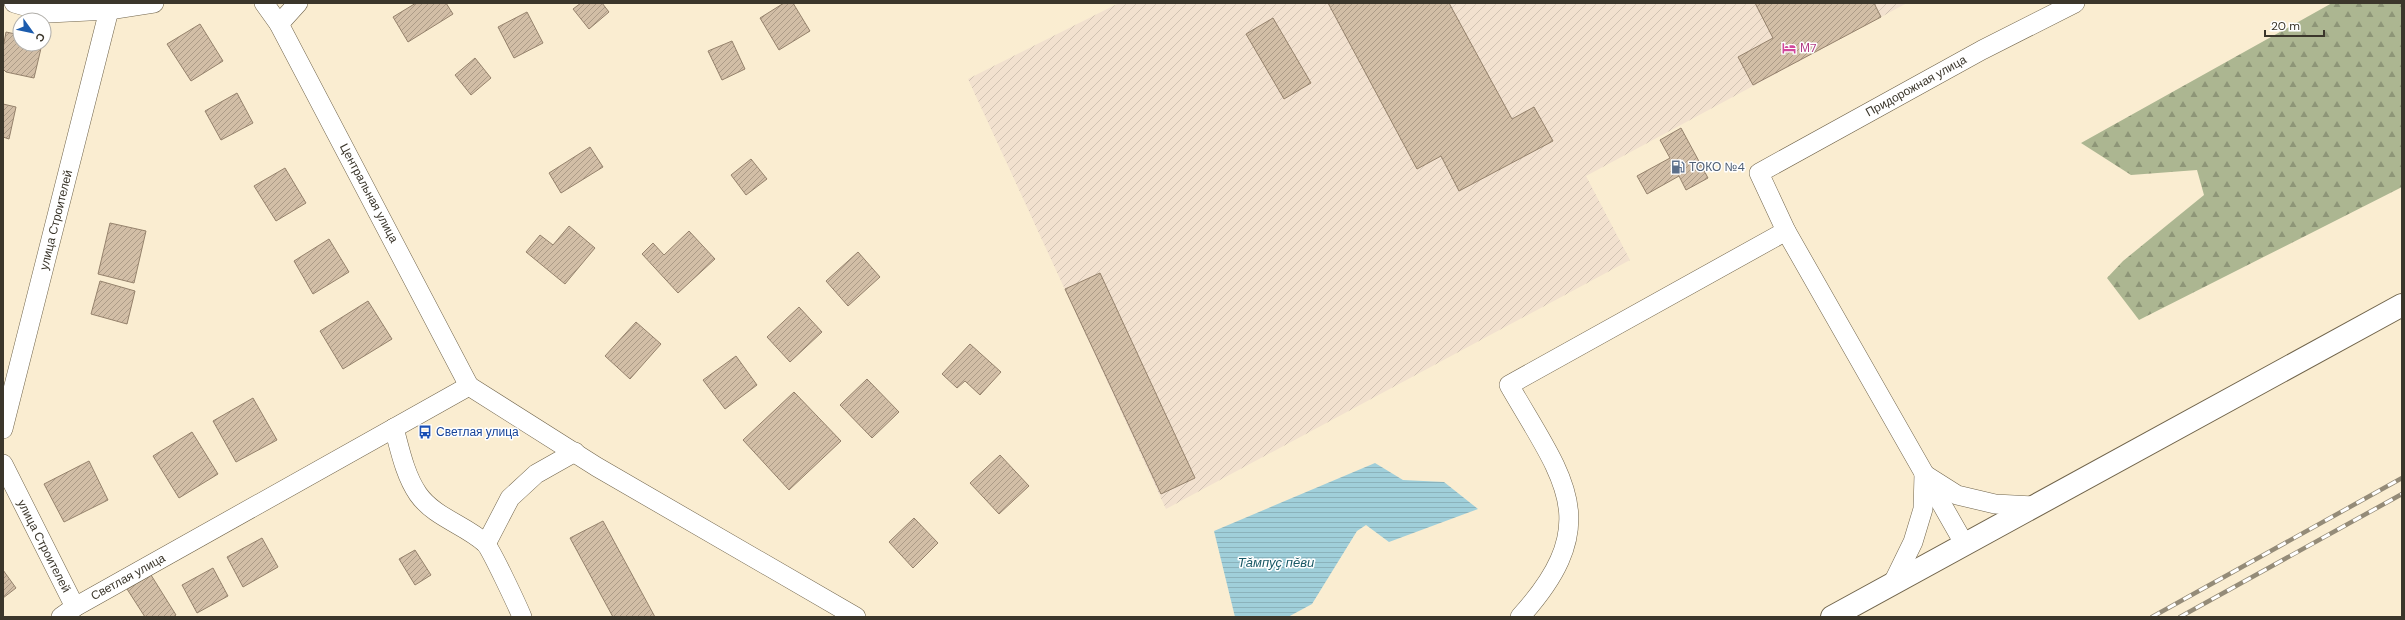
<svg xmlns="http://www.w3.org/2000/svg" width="2405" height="620" viewBox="0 0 2405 620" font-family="'DM Sans',sans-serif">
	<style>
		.industrial { fill: url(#industrial-furrows) }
		.forest { fill: url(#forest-firs) }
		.water { fill: url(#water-rules) }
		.building { fill: url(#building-hatch); stroke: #95826c }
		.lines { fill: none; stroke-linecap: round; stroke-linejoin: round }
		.street-casing { stroke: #70644b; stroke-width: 20 }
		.highway-casing { stroke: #70644b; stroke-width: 24 }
		.street { stroke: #fff; stroke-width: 19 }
		.highway { stroke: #fff; stroke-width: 22 }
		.rail-casing { stroke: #948b78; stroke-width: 4.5 }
		.rail { stroke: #fff; stroke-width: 3; stroke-dasharray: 9; stroke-linecap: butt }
		.labels { text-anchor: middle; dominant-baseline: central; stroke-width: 3; stroke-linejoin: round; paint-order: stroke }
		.hotel-label { font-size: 12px; fill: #b23c85; stroke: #fff; text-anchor: start }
		.street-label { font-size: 12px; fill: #3b362b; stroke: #fff }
		.service-label { font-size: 12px; fill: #4e5e75; stroke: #fff; text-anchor: start }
		.transit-label { font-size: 12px; fill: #164399; stroke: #fff; text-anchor: start }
		.water-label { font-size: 13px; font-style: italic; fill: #1a5966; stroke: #fff }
	</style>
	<defs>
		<pattern id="industrial-furrows" width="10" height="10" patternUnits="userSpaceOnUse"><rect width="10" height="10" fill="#f2e1cf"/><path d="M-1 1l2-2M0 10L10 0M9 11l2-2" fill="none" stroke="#d0c2b2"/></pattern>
		<pattern id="forest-firs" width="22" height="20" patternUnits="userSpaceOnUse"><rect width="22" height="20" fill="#acb691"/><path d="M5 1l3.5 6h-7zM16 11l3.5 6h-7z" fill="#8d9577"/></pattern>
		<pattern id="water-rules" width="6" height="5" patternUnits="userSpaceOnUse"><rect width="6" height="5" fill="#a0cfda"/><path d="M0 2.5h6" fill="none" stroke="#8bb2bb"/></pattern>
		<pattern id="building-hatch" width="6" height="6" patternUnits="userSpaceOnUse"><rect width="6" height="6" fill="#d2bea6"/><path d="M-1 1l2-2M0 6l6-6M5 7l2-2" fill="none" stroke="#ac9b87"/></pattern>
	</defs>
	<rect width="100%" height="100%" fill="#faedd1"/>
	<polygon class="industrial" points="1119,3 1907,3 1586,176 1630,260 1166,509 968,79"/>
	<polygon class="forest" points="2332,3 2402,3 2402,187 2139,320 2107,278 2123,261 2204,195 2197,170 2131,175 2081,143"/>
	<polygon class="water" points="1375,463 1403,480 1444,482 1478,509 1389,542 1366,525 1357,531 1312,604 1288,617 1235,617 1214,531"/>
	<g class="building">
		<polygon points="416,3 446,3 453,14 408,42 393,17"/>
		<polygon points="581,3 602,3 609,12 589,29 573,9"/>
		<polygon points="784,3 793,3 810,31 779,50 760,18"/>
		<polygon points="1328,3 1449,3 1512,119 1534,107 1553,141 1459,191 1441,156 1417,169"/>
		<polygon points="1755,3 1874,3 1881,17 1753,85 1738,57 1773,38"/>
		<polygon points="527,12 543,43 514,58 498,27"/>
		<polygon points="1273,18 1311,83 1284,99 1246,34"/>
		<polygon points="200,24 223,61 191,81 167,44"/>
		<polygon points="6,32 20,35 20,44 42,44 34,78 6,72 3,69 3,48"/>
		<polygon points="732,41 745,69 722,80 708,51"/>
		<polygon points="475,58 491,78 471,95 455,75"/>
		<polygon points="237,93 253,123 221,140 205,111"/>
		<polygon points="3,104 16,107 9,139 3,137"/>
		<polygon points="1681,128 1708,178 1686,190 1679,176 1647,194 1637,176 1670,158 1660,140"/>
		<polygon points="590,147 603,167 561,193 549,173"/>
		<polygon points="751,159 767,179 746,195 731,175"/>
		<polygon points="285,168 306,203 276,221 254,186"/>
		<polygon points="110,223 146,231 134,283 98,274"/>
		<polygon points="569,226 595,248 565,284 526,252 540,235 553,245"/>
		<polygon points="689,231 715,259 678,293 642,254 653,243 664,255"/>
		<polygon points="329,239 349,272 313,294 294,261"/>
		<polygon points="858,252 880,277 848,306 826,281"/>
		<polygon points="1100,273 1195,478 1161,494 1065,289"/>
		<polygon points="100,281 135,291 127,324 91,314"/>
		<polygon points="368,301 392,339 343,369 320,331"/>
		<polygon points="799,307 822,332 790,362 767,337"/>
		<polygon points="636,322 661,344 630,379 605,356"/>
		<polygon points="970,344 1001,372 980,395 965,381 957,388 942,374"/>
		<polygon points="736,356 757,385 725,409 703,380"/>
		<polygon points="867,379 899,412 872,438 840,405"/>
		<polygon points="794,392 841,441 789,490 743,440"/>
		<polygon points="253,398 277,440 236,462 213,421"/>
		<polygon points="192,432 218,474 179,498 153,456"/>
		<polygon points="1000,455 1029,486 999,514 970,483"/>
		<polygon points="89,461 108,500 64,522 44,484"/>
		<polygon points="914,518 938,543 913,568 889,542"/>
		<polygon points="603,521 655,617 613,617 570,538"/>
		<polygon points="262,538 278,567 243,587 227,557"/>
		<polygon points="415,550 431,575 415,585 399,559"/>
		<polygon points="213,568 228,596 197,613 182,585"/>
		<polygon points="3,570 16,588 3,598"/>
		<polygon points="151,575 176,615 173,617 145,617 127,589"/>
	</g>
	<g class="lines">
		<g class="street-casing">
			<g id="street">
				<polyline points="14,3 49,13 109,10 154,3"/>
				<polyline points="264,3 279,24 469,386"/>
				<polyline points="279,24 298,3"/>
				<polyline points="469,386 597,467 856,617"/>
				<path d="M394 428C400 450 405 475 418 494 434 517 465 525 485 543 491 549 518 607 522 617"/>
				<polyline points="3,429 109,10"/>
				<polyline points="3,464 75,607"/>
				<polyline points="1927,476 1957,495 1995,504 2035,506"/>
				<polyline points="486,544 510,498 536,474 575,452"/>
				<polyline points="1965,545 1786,231 1759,173 1982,50 2075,3"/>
				<polyline points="1892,585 1913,542 1923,509 1924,474"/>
				<polyline points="61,617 75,607 469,386"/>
				<path d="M1520 617C1606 522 1563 479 1509 385L1786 231"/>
			</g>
		</g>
		<g class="highway-casing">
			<polyline id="highway" points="1832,617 2402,305"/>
		</g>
		<use href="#street" class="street"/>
		<use href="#highway" class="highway"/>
		<g class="rail-casing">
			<g id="rail">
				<polyline points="2152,617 2402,478"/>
				<polyline points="2180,617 2402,494"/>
			</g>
		</g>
		<use href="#rail" class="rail"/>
	</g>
	<defs>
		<g id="hotel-bare" transform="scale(1.08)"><path d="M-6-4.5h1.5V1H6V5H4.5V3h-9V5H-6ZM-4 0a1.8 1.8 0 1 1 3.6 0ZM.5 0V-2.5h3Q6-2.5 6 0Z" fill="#d1479c" stroke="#fff" stroke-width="2.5" paint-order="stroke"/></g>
		<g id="fuel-bare" transform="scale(1.08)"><path d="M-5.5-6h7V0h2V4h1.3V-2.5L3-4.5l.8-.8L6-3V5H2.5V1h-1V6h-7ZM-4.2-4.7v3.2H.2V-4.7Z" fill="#5c6f8a" stroke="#fff" stroke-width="2.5" paint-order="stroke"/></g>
		<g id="bus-bare" transform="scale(1.08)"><path d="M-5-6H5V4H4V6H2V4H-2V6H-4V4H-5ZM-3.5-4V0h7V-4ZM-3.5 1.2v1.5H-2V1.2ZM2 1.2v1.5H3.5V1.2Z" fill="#1a4fb4" stroke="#fff" stroke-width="2.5" paint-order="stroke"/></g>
	</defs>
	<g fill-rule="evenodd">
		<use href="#hotel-bare" x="1789" y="48"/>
		<use href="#fuel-bare" x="1678" y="167"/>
		<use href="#bus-bare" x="425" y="432"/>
	</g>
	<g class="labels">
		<g class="hotel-label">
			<text x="1800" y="48">М7</text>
		</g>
		<g class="street-label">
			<text transform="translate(1916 86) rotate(-29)">Придорожная улица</text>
			<text transform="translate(369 193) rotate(62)">Центральная улица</text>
			<text transform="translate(56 220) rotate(-76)">улица Строителей</text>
			<text transform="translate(44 546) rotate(63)">улица Строителей</text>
			<text transform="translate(128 577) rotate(-29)">Светлая улица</text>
		</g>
		<g class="service-label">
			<text x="1689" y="167">ТОКО №4</text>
		</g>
		<g class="transit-label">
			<text x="436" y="432">Светлая улица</text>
		</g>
		<g class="water-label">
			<text x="1276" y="562">Тӑмпуҫ пӗви</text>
		</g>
	</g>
	<rect width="2405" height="620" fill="none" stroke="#3b362b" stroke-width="8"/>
	<g transform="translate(32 32) rotate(123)"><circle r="19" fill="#ffffff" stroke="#b1afaa"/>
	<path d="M0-3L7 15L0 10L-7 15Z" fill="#1c5cad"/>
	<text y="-6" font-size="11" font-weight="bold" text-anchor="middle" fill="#3b362b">С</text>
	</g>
	<path d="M2265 30v6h59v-6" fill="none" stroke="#3b362b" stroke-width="2"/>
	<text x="2271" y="30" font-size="12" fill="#3b362b" stroke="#ffffff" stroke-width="3" paint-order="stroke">20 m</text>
</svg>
